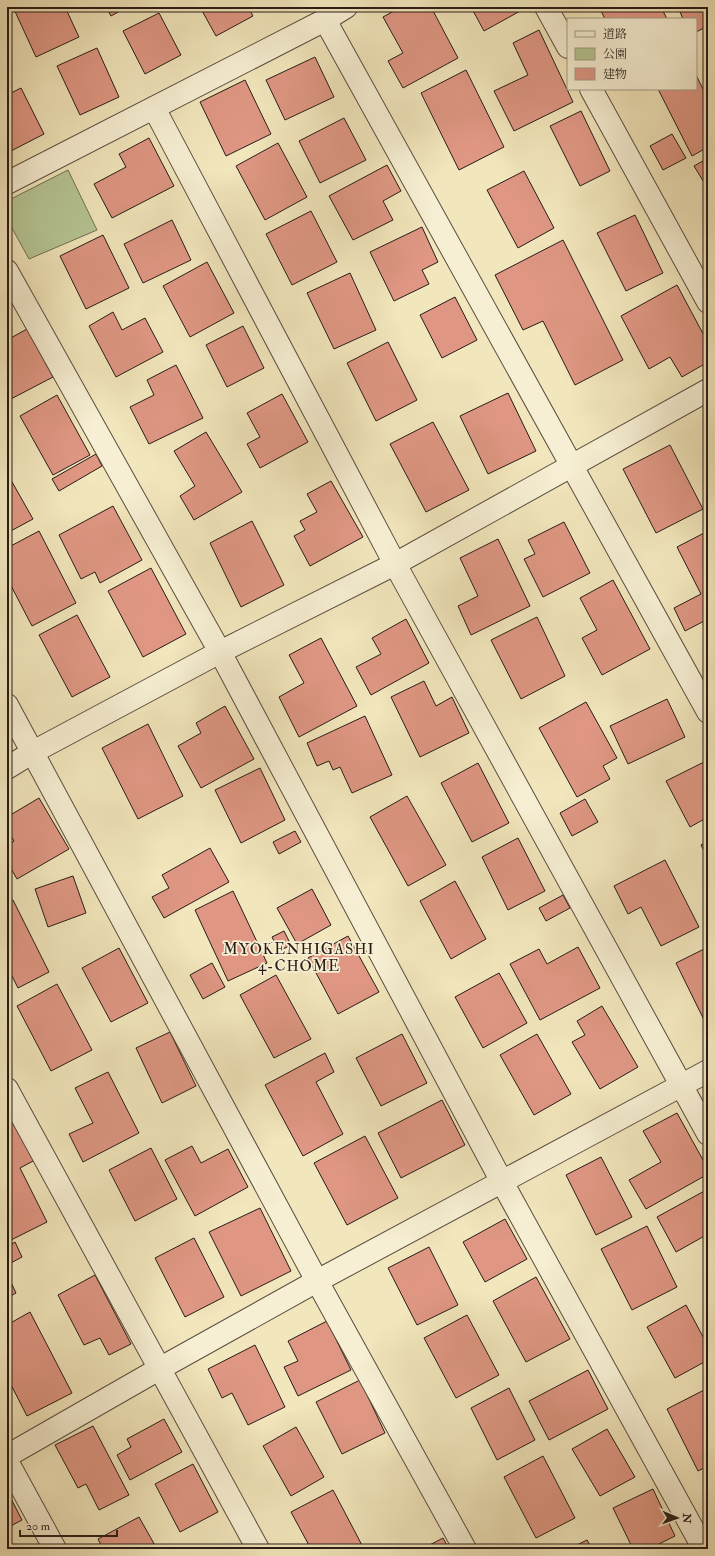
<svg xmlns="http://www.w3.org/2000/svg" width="715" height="1556" viewBox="0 0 715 1556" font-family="'IM FELL Double Pica','Noto Serif JP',serif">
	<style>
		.green { fill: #b6c694; stroke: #6f7156 }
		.building { fill: #df9783; stroke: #281c17 }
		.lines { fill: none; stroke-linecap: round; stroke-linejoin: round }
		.street-casing { stroke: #5a4e40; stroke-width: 24 }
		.street { stroke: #f7efd3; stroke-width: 22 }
		.labels { text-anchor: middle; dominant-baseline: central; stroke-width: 3.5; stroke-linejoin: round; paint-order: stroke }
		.neighbourhood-label { font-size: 15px; letter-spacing: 1px; fill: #281c17; stroke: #f7efd3 }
	</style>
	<rect width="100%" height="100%" fill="#f2e6bc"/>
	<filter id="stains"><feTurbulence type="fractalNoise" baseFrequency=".005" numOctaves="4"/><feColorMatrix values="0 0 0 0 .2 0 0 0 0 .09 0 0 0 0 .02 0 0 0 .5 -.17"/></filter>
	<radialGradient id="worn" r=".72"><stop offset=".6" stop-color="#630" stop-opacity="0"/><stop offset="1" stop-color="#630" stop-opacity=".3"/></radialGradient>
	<polygon class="green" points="68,170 97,230 29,259 7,219 7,201"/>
	<g class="building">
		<polygon points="13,7 65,7 79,37 36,57"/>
		<polygon points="106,7 127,7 111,16"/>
		<polygon points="200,7 248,7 253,16 216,36"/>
		<polygon points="401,7 431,7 458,58 403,88 388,61 403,53 383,17"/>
		<polygon points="471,7 521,7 522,10 484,31"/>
		<polygon points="599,7 661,7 667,19 605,19"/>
		<polygon points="678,7 708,7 708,26 696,32 696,19 683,19"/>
		<polygon points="159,13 181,55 145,74 123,31"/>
		<polygon points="539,30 573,102 514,131 494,91 528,75 513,43"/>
		<polygon points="97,48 119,97 80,115 57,66"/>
		<polygon points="315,57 334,97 285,120 266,80"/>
		<polygon points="7,60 12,70 7,73"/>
		<polygon points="466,70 504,147 459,170 421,93"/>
		<polygon points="696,75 708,99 708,147 692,156 658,89 696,89"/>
		<polygon points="245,80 271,134 226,156 200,102"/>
		<polygon points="21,88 44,134 7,153 7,95"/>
		<polygon points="581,111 610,171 580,186 550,126"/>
		<polygon points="344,118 366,160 320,183 299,141"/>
		<polygon points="672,134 686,158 663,170 650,146"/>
		<polygon points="149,138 174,186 112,218 94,184 126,167 119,154"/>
		<polygon points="278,143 307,197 265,220 236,166"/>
		<polygon points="708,158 708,189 694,166"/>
		<polygon points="387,165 401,191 383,201 393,220 353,240 329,196"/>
		<polygon points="524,171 554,228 518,248 487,190"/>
		<polygon points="311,211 337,262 292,285 266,234"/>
		<polygon points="635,215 663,273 626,291 597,233"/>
		<polygon points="172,220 191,260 143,283 124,244"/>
		<polygon points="422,227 438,262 422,270 429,284 394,301 370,252"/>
		<polygon points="103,235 129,288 86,309 60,256"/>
		<polygon points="563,240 623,360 575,385 543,321 523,330 495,275"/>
		<polygon points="207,262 234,313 190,337 163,286"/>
		<polygon points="350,273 376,330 334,349 307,293"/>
		<polygon points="677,285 708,343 708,362 682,377 670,357 649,369 621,316"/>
		<polygon points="455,297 477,340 442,358 420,315"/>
		<polygon points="113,312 122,330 145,318 163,352 116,377 89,326"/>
		<polygon points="243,326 264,368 227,387 206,345"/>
		<polygon points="27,329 53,377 7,401 7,340"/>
		<polygon points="388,342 417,400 376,421 347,363"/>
		<polygon points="176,365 203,418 149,444 130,407 154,395 147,380"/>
		<polygon points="508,393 536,451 488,474 460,416"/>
		<polygon points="282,394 308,442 260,468 247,444 260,437 247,413"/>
		<polygon points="57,395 90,455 53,475 20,416"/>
		<polygon points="433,422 469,490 426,512 390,444"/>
		<polygon points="206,432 242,492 194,520 180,496 195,486 174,451"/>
		<polygon points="670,445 703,509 656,533 623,469"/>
		<polygon points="96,454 102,466 59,491 52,479"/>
		<polygon points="7,473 33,519 7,533"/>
		<polygon points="331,481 363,537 310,566 294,536 305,530 300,521 317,512 307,494"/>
		<polygon points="113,506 142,560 100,583 95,572 81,579 59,535"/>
		<polygon points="252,521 284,585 241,607 210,543"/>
		<polygon points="564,522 590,573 543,597 524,559 535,554 528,540"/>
		<polygon points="39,531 76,603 32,626 7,578 7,548"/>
		<polygon points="708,531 708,619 685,631 674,608 701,594 677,547"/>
		<polygon points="498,539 530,606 471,635 458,606 478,596 460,558"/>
		<polygon points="151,568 186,634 143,657 108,591"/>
		<polygon points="613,580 650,649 602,675 582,638 597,630 580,598"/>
		<polygon points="77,615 110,677 72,697 39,635"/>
		<polygon points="537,617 565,676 521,699 491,640"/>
		<polygon points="406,619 429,663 371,695 356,667 381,654 372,638"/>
		<polygon points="321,638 357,706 299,737 279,697 304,683 289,655"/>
		<polygon points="424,681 436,706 452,697 469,733 420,757 391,697"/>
		<polygon points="667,699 685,737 628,764 610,726"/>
		<polygon points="586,702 617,758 603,766 610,779 577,797 539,728"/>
		<polygon points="225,706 254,759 201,788 178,746 201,733 196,723"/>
		<polygon points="365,716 392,775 352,793 340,767 333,770 329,761 317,766 307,743"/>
		<polygon points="148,724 183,796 138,819 102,748"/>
		<polygon points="706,761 708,765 708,817 690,827 666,781"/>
		<polygon points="478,763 509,823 472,842 441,783"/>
		<polygon points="260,768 285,820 241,843 215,790"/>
		<polygon points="407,796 446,865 408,886 370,817"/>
		<polygon points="39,798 69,849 17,879 7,862 7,846 14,841 7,829 7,817"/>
		<polygon points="585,799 598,822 572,836 560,813"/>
		<polygon points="295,831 301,842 279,854 273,842"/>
		<polygon points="518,838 545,891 508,910 482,857"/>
		<polygon points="708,841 708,859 701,845"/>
		<polygon points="210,848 229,882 164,918 152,897 169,888 162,875"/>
		<polygon points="665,860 699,927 661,946 641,907 628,914 614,886"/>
		<polygon points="73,876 86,913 48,927 35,889"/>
		<polygon points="455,881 486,939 451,959 420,901"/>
		<polygon points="312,889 331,925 297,944 277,908"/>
		<polygon points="233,891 267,963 228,981 195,910"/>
		<polygon points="563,895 570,908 546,921 539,908"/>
		<polygon points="13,900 49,972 18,988 7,966 7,903"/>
		<polygon points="284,931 291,945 279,951 272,937"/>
		<polygon points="348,936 379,992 338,1014 308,958"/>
		<polygon points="578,947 600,988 540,1020 510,964 539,949 547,964"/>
		<polygon points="708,947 708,1028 676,963"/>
		<polygon points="119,948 148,1003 111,1022 82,968"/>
		<polygon points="212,963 225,987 203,999 190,975"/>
		<polygon points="499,973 527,1023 483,1048 455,997"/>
		<polygon points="276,975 311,1039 274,1058 240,995"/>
		<polygon points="57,984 92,1050 51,1071 17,1006"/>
		<polygon points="602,1006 638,1067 600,1089 572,1042 585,1035 577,1021"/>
		<polygon points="170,1032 196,1086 162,1103 136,1048"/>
		<polygon points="402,1034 427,1083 381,1106 356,1058"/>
		<polygon points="537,1034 571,1094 534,1115 500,1055"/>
		<polygon points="325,1053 334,1072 316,1082 343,1134 303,1156 265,1085"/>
		<polygon points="108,1072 139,1133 83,1162 69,1134 93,1123 75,1088"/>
		<polygon points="442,1100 465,1145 401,1178 378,1133"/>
		<polygon points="7,1106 35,1160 20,1168 47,1222 7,1242"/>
		<polygon points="677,1113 708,1169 708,1174 646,1209 629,1180 661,1162 643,1131"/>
		<polygon points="365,1136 398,1198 347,1225 314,1163"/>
		<polygon points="192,1146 201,1163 228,1149 248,1187 195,1216 165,1160"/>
		<polygon points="151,1148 177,1199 135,1221 109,1170"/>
		<polygon points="601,1157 632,1217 596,1235 566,1175"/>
		<polygon points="708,1189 708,1234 676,1252 657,1217"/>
		<polygon points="260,1208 291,1271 241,1296 209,1232"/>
		<polygon points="505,1219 527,1259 485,1282 463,1242"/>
		<polygon points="647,1226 677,1287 632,1310 601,1249"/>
		<polygon points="194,1238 224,1297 185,1317 155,1258"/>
		<polygon points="15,1242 22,1257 9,1264 7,1259 7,1247"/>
		<polygon points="429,1247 458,1305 417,1325 388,1268"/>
		<polygon points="7,1274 16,1293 7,1298"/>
		<polygon points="95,1275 131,1344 109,1355 100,1338 84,1345 58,1295"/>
		<polygon points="536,1277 570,1339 526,1362 493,1301"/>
		<polygon points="686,1305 708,1346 708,1360 675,1378 647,1327"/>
		<polygon points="30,1312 72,1393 27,1416 7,1377 7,1325"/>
		<polygon points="467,1315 499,1375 456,1398 424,1338"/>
		<polygon points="327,1321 351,1370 298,1396 284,1367 298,1361 288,1341"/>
		<polygon points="255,1345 285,1407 248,1425 232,1393 222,1398 208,1369"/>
		<polygon points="588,1370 608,1409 549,1440 529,1401"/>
		<polygon points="360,1380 385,1433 342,1454 316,1402"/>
		<polygon points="509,1388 535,1440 497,1460 471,1408"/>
		<polygon points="708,1388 708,1466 698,1471 667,1409"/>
		<polygon points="164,1419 182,1452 130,1480 117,1455 131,1447 127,1439"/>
		<polygon points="93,1426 129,1495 99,1510 86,1484 78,1488 55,1445"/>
		<polygon points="296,1427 324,1477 291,1496 263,1446"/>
		<polygon points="607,1429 635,1477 600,1496 572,1449"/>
		<polygon points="543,1456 575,1518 536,1538 504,1477"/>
		<polygon points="193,1464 218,1512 180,1532 155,1484"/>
		<polygon points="653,1489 675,1536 649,1549 633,1549 613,1508"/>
		<polygon points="333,1490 364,1549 311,1549 291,1512"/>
		<polygon points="7,1491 22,1520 7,1528"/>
		<polygon points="139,1517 157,1549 103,1549 98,1539"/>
		<polygon points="443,1538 449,1549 422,1549"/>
		<polygon points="587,1540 592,1549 569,1549"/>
	</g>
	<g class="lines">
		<g class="street-casing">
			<g id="street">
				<polyline points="546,7 568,47"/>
				<polyline points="325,20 708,712"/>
				<polyline points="591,89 708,302"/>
				<polyline points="154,108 395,564 708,1134"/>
				<polyline points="7,183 325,20 346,7"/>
				<polyline points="7,271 220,652 502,1182 700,1542"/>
				<polyline points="7,705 317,1281 465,1549"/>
				<polyline points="7,768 33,752 220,652 395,564 708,390"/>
				<polyline points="7,1089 258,1549"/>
				<polyline points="7,1456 159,1369 317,1281 708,1071"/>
				<polyline points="7,1461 55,1549"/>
			</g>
		</g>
		<use href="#street" class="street"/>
	</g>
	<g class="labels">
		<g class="neighbourhood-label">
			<text x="299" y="949">MYOKENHIGASHI<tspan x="299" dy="17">4-CHOME</tspan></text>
		</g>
	</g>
	<rect width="715" height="1556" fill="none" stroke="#f2e6bc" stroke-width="24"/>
	<rect x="8" y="8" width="699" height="1540" fill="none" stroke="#281c17" stroke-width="2"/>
	<rect x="12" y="12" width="691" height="1532" fill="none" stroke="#281c17"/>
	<rect x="567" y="18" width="130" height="72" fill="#f7efd3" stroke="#a49b88"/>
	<rect x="575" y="31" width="20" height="6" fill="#f7efd3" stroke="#a49b88"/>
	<text x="603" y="38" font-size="12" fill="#281c17">道路</text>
	<rect x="575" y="48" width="20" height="12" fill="#b6c694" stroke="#a49b88"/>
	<text x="603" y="58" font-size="12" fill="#281c17">公園</text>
	<rect x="575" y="68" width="20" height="12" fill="#df9783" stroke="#a49b88"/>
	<text x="603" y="78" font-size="12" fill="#281c17">建物</text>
	<g transform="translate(677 1518) rotate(92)" stroke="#f7efd3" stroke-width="3" paint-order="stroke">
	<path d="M0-3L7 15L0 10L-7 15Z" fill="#281c17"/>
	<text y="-6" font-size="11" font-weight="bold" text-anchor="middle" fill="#281c17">N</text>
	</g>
	<path d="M20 1530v6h97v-6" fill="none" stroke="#281c17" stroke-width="2"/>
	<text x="26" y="1530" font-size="12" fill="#281c17" stroke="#f7efd3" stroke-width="3" paint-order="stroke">20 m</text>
	<rect width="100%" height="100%" filter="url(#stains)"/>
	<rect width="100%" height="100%" fill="url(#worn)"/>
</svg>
